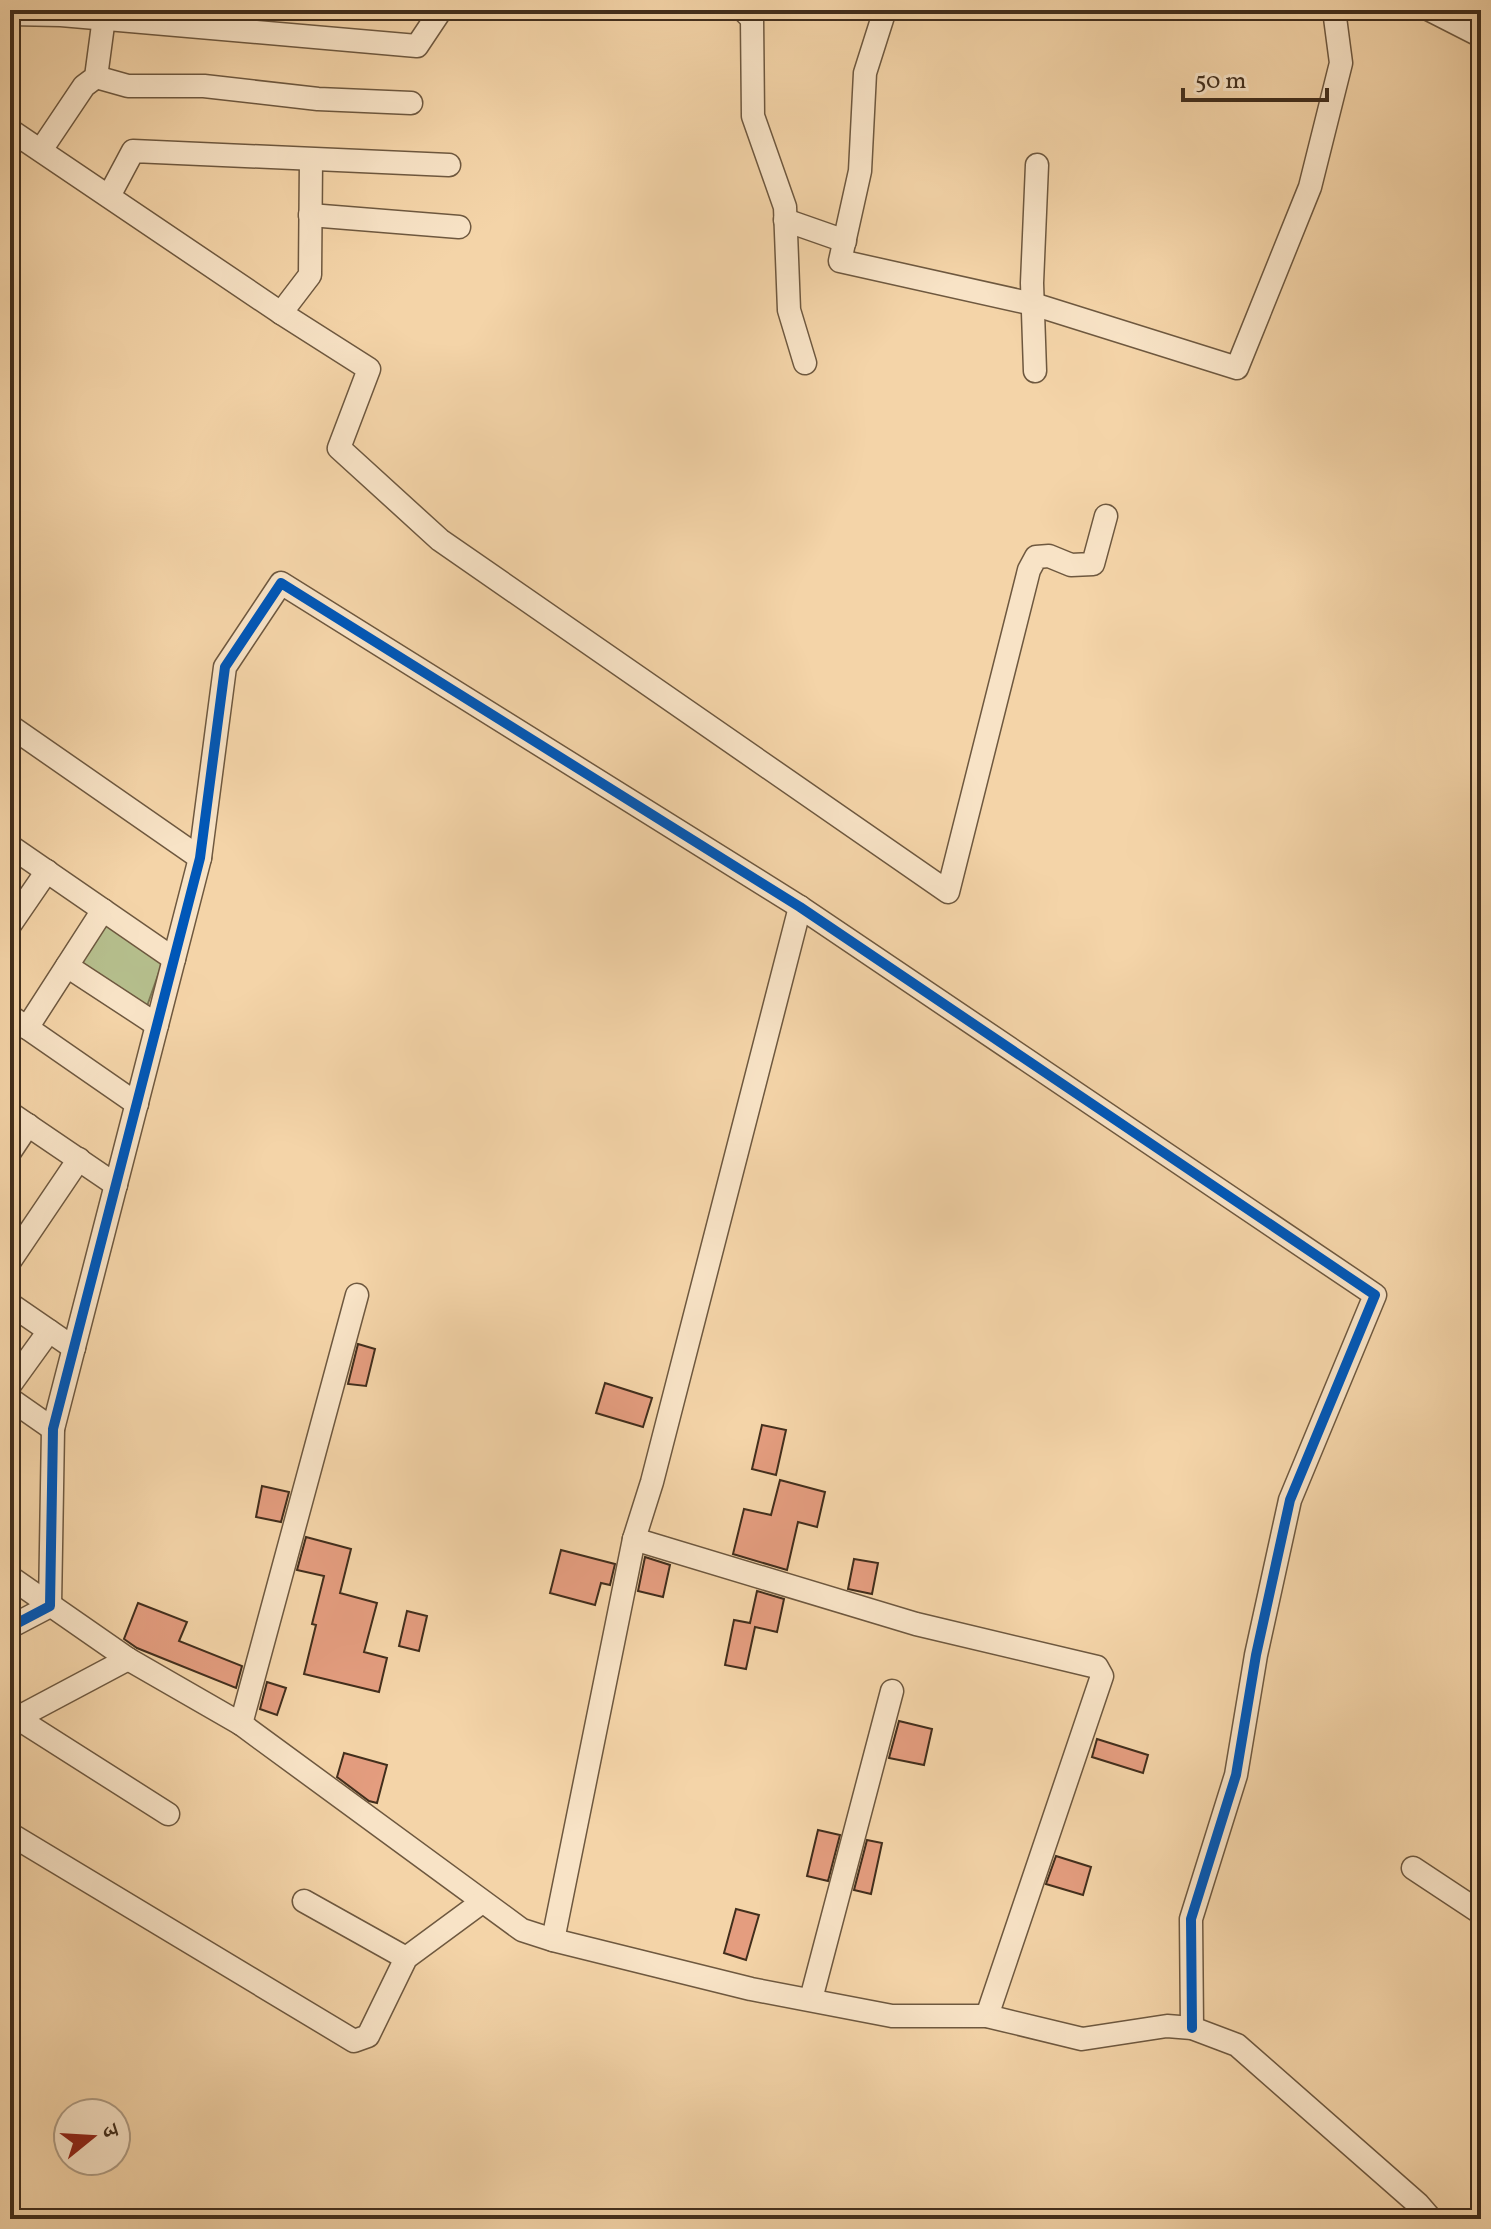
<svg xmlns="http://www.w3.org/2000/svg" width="1491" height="2229" viewBox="0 0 1491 2229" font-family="Vollkorn,'Noto Serif Devanagari',serif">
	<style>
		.green { fill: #b5be8c; stroke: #7c7654; stroke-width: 2 }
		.building { fill: #e49d7f; stroke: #422e1c; stroke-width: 2 }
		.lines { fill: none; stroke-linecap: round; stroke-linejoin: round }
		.minor-casing { stroke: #6e583f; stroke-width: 25 }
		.minor { stroke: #f8e3c6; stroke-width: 22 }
		.cycleway-casing { stroke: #f8e3c6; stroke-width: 15 }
		.cycleway { stroke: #0057b8; stroke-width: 10 }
	</style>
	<rect width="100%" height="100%" fill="#f4d4a8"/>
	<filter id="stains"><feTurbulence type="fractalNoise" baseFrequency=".0025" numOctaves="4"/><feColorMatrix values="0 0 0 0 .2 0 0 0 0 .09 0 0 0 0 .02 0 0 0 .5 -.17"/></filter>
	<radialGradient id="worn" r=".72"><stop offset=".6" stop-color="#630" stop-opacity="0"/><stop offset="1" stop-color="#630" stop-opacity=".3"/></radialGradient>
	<polygon class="green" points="108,920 163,961 146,1009 80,965"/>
	<g class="building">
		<polygon points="358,1344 375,1349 366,1386 348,1384"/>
		<polygon points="605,1383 652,1398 643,1427 596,1413"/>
		<polygon points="762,1425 786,1430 776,1475 752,1469"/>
		<polygon points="780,1480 825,1492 817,1527 798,1522 787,1570 733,1554 744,1509 771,1515"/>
		<polygon points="262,1486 289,1492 281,1522 256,1517"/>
		<polygon points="306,1537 351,1549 340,1593 377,1603 364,1652 387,1658 379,1692 304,1674 316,1625 312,1624 324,1576 297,1570"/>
		<polygon points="561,1550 615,1564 610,1585 601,1583 595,1605 550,1593"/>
		<polygon points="645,1557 670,1565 663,1597 638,1591"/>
		<polygon points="854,1559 878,1563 872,1594 848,1589"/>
		<polygon points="757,1591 784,1599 777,1632 755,1627 746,1669 725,1665 734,1620 750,1623"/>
		<polygon points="138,1603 187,1622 179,1641 242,1666 236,1688 137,1648 124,1639"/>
		<polygon points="407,1611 427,1616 419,1651 399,1646"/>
		<polygon points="267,1682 286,1688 277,1715 260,1709"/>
		<polygon points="899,1721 932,1729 924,1765 889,1758"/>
		<polygon points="1097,1739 1148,1755 1143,1773 1092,1757"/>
		<polygon points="344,1753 387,1765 377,1803 369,1801 337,1777"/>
		<polygon points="818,1830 840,1835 828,1881 807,1876"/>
		<polygon points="867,1840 882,1843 871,1894 854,1890"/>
		<polygon points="1056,1856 1091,1867 1083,1895 1046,1884"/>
		<polygon points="736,1909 759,1915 746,1960 724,1953"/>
	</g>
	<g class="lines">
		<g class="minor-casing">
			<g id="minor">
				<polyline points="743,10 752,19 753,116 785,207 789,310 805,363"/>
				<polyline points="885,10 865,73 860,171 840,261 1033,304 1237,368 1310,187 1341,63 1334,10"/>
				<polyline points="1430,10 1481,36"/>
				<polyline points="10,14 61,15 417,46 441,10"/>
				<polyline points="96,77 128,86 204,86 318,99 411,103"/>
				<polyline points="10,130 281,313 369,369 339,448 440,540 948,892 1029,570 1036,557 1049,556 1071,565 1093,564 1106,516"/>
				<polyline points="41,150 84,86 96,77 105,10"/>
				<polyline points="109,196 133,151 449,165"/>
				<polyline points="310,215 459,227"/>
				<polyline points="785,220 845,241"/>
				<polyline points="281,313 310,275 311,160"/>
				<polyline points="1035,371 1032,283 1037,165"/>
				<polyline points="10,726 200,858"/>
				<polyline points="10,846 174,959"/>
				<polyline points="10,925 47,871"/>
				<polyline points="67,966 157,1025"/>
				<polyline points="10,1016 137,1104"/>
				<polyline points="27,1028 103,910"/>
				<polyline points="10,1113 116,1185"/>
				<polyline points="10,1152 28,1125"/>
				<polyline points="10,1261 79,1159"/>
				<polyline points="10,1304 74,1348"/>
				<polyline points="10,1385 49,1331"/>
				<polyline points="10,1399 53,1429"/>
				<polyline points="634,1539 916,1624 1097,1667 1102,1676 987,2016"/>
				<polyline points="10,1577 128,1659 241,1724 522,1930 553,1940 751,1989 892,2016 987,2016 1082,2039 1167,2026 1192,2028 1237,2045 1418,2204 1431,2219"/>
				<polyline points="10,1627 50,1606 53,1429 200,858 225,667 281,583 800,907 1375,1295 1290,1500 1256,1655 1236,1775 1191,1919 1192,2028"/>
				<polyline points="17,1718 168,1814"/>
				<polyline points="241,1724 357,1295"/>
				<polyline points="11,1725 17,1718 128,1659"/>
				<polyline points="10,1834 354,2041 368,2036 406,1958 482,1902"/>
				<polyline points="1413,1868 1481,1913"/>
				<polyline points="304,1901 406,1958"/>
				<polyline points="553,1940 634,1539 652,1482 800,907"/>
				<polyline points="811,1999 892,1691"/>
			</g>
		</g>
		<use href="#minor" class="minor"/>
		<g class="cycleway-casing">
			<polyline id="cycleway" points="10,1627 50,1606 53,1429 200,858 225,667 281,583 800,907 1375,1295 1290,1500 1256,1655 1236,1775 1191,1919 1192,2028"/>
		</g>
		<use href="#cycleway" class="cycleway"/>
	</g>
	<rect width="1491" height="2229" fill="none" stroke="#f4d4a8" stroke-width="40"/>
	<rect x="12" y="12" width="1467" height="2205" fill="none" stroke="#422e1c" stroke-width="4"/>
	<rect x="20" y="20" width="1451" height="2189" fill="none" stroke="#422e1c" stroke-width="2"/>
	<g transform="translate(92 2137) rotate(72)"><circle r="38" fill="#f8e3c6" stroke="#af9b82" stroke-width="2"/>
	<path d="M0-6L14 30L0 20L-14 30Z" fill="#8f2418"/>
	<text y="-12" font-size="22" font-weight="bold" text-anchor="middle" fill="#422e1c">उ</text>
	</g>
	<path d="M1183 88v12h144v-12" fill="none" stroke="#422e1c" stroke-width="4"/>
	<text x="1195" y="88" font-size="24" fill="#422e1c" stroke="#f8e3c6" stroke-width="6" paint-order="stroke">50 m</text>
	<rect width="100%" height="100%" filter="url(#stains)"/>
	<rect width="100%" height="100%" fill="url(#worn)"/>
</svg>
